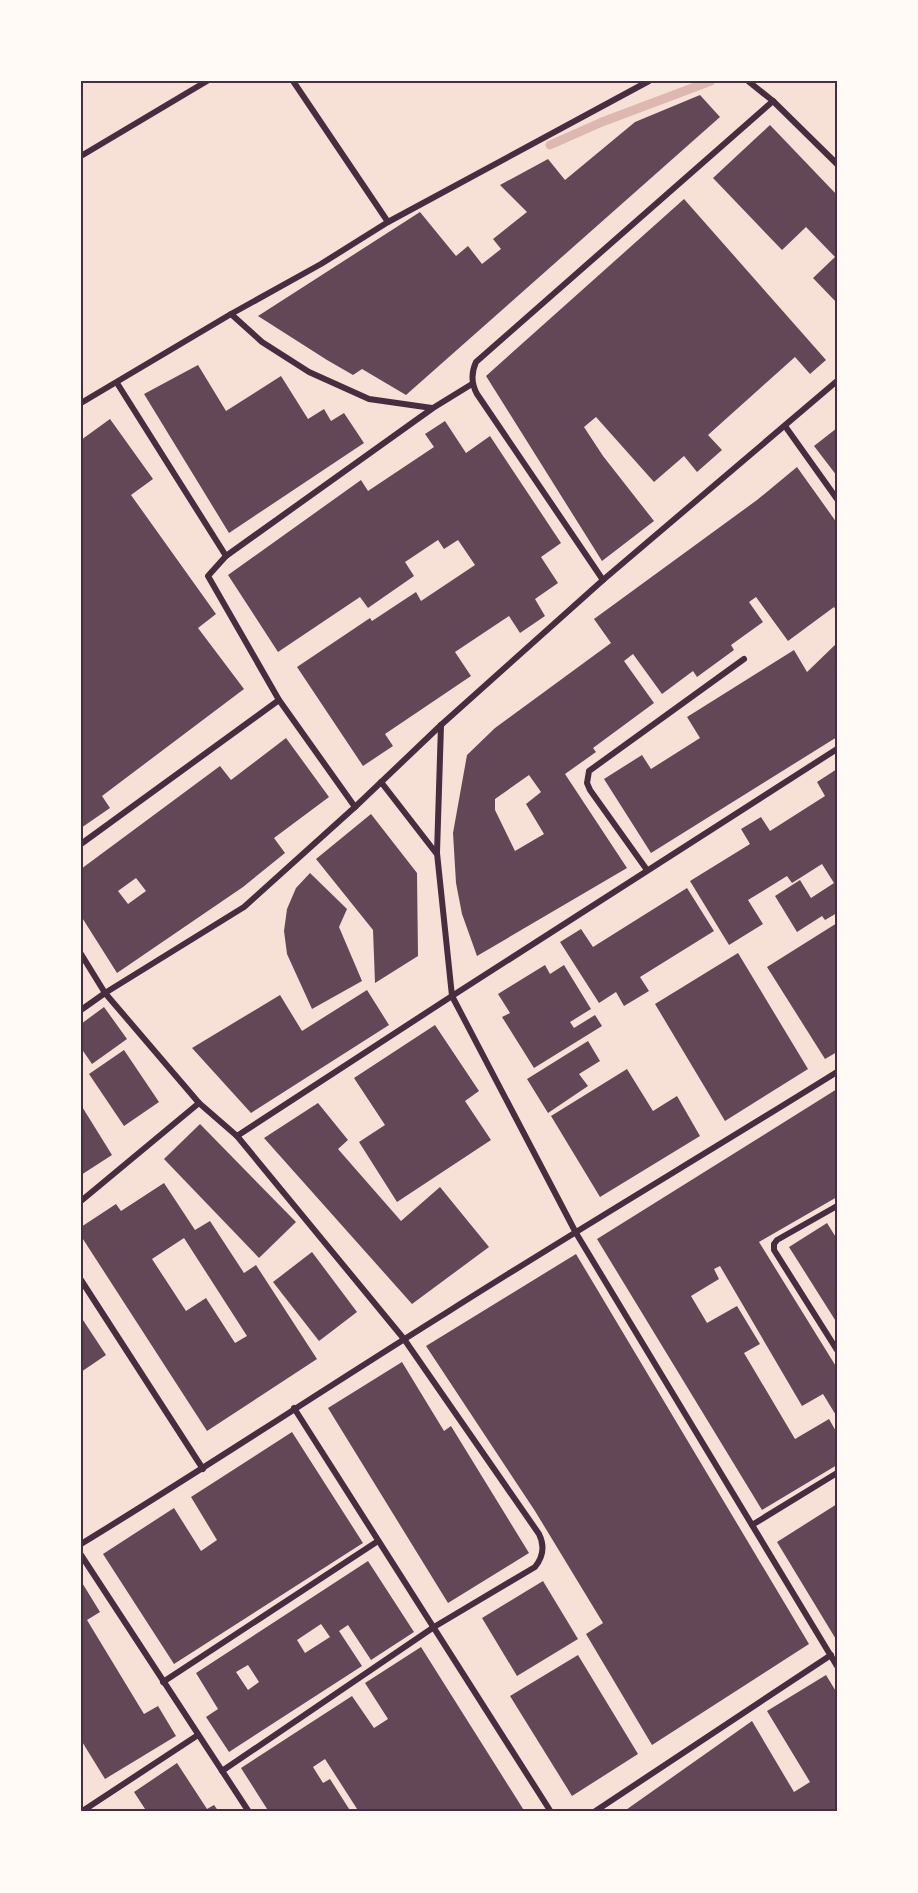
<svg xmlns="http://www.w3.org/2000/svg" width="918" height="1893" viewBox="0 0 918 1893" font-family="Manrope,sans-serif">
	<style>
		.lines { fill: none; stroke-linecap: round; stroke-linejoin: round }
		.stream { stroke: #dcb8b0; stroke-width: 9 }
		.building { fill: #644757; fill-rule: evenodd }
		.minor { stroke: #4a2c40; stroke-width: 6 }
		.neatline { fill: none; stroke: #4a2c40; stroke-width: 2 }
	</style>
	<rect width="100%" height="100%" fill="#f7e1d7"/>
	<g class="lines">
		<polyline class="stream" points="550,145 602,122 711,81"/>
	</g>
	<g class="building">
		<polygon points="700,95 720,117 406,395 362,369 353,375 327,360 258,316 420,212 456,256 468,246 482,264 501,249 493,239 527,212 500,185 548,159 565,180 635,122"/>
		<polygon points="770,125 837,195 837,303 813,278 835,257 806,227 782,250 713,178"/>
		<polygon points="684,199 826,360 810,374 795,357 708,435 722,450 697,472 684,456 654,482 596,417 584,427 603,456 654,521 602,561 486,376"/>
		<polygon points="198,365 226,411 281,376 308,419 324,409 331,421 344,413 364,443 229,533 144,394"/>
		<polygon points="110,419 153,479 131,495 216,614 198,628 244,689 102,796 110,808 81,828 81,440"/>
		<polygon points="445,421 466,453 490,436 561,543 541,557 558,583 535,599 545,616 520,633 509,616 455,652 471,676 385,734 393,746 363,766 297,667 370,618 372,621 416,592 421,601 475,565 458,540 444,549 438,540 405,562 414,576 368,608 360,597 278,652 228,575 361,480 368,491 434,447 425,434"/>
		<polygon points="837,428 837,476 814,446"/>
		<path d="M797 467 837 523V611L834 607 788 641 756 597 749 602 763 622 731 645 734 650 697 677 693 671 662 694 633 654 624 661 654 703 593 748 596 752 565 774 627 868 477 956 462 914 456 883 453 833 467 755 495 728 611 643 594 619 757 500ZM529 775 541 792 526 804 544 834 515 851 495 810V799Z"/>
		<polygon points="837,643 837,737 651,853 604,779 642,755 651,769 700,738 687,717 794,650 807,672"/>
		<path d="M286 738 329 797 274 838 285 853 243 887 117 973 81 916V869L220 766 231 780ZM136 878 146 891 128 904 118 891Z"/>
		<polygon points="837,769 837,913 825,920 822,916 797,932 775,896 800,880 811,898 834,883 822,864 792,883 787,876 748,900 763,924 729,945 690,881 750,844 741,829 761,817 770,831 825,796 817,782"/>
		<polygon points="371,814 417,873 418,956 375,983 373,930 316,859"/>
		<polygon points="310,873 347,909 339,927 362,981 312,1009 287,954 284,931 287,909 296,888"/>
		<polygon points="687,888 714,931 640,977 649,991 624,1006 616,992 599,1003 560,942 581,929 593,947"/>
		<polygon points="837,923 837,1052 825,1059 767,967"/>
		<polygon points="738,953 808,1069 725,1121 655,1004"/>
		<polygon points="545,965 550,974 564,965 591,1009 570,1022 574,1028 595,1015 602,1026 534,1068 502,1017 510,1013 498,994"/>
		<polygon points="367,990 389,1025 251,1113 192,1048 280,995 302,1031"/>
		<polygon points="104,1007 127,1039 92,1064 81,1048 81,1024"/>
		<polygon points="435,1025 479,1091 465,1101 491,1140 397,1202 359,1142 385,1125 354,1078"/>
		<polygon points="588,1041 600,1061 579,1074 588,1086 548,1113 527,1079"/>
		<polygon points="124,1050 159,1102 124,1126 89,1074"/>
		<polygon points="627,1069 653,1111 677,1096 700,1136 600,1197 551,1116"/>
		<polygon points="837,1089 837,1197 759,1242 837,1368 837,1417 823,1394 802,1406 720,1266 714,1269 719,1279 691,1296 707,1323 737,1306 760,1344 744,1353 795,1439 829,1419 837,1433 837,1465 762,1510 597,1239"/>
		<polygon points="318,1103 348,1140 338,1149 401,1221 440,1187 489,1247 412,1304 264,1138"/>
		<polygon points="81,1105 112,1155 81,1175"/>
		<polygon points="200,1124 296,1222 259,1258 164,1159"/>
		<path d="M164 1183 195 1230 210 1221 244 1273 256 1265 317 1359 207 1431 81 1236V1227L116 1204 121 1211ZM184 1238 247 1336 235 1343 206 1298 186 1311 152 1259Z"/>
		<polygon points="827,1223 837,1239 837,1323 789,1247"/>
		<polygon points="312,1252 357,1312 319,1341 273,1282"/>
		<polygon points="576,1254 809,1644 652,1745 586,1634 603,1623 535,1511 426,1346"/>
		<polygon points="81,1317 106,1355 81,1372"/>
		<polygon points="402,1362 444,1431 451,1426 529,1553 448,1603 328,1408"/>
		<polygon points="292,1432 363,1543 174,1664 103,1554 174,1508 201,1551 217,1540 191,1497"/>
		<polygon points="837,1504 837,1641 777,1542"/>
		<path d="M368 1561 414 1632 371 1660 348 1625 339 1631 362 1666 229 1752 206 1717 218 1709 196 1673ZM321 1624 330 1637 305 1653 297 1640ZM248 1665 259 1682 248 1690 236 1672Z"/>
		<polygon points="81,1581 100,1612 87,1620 144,1714 158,1706 176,1736 105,1779 81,1740"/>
		<polygon points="543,1581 578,1639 517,1676 482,1618"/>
		<polygon points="421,1647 525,1812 359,1812 325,1759 313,1767 323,1783 330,1779 351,1812 269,1812 241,1768 352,1696 374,1728 388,1719 365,1683"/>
		<polygon points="578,1655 638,1754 572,1796 510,1696"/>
		<polygon points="826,1675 837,1693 837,1812 623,1812 752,1721 794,1792 810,1782 767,1711"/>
		<polygon points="177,1763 207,1809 214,1805 219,1812 147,1812 134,1792"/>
	</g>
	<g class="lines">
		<g class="minor">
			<polyline points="293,81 388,222 649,81"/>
			<polyline points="748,81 773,101 837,164"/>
			<polyline points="81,156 207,81"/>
			<polyline points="231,314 321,264 388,222"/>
			<polyline points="117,383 226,556"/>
			<polyline points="81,403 231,314 262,342 309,372 369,399 432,408"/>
			<polyline points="785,426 837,499"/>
			<path d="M603 580 477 394C471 383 471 373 476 362L773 101"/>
			<polyline points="441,725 437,853 452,996 576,1233 837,1666"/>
			<polyline points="381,782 436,853"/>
			<polyline points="355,807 279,700 208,576 226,556 433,408 472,384"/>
			<polyline points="81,844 279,700"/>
			<polyline points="647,870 590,790 587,783 589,771 744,659"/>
			<polyline points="81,954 105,993 199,1103 237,1136 452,996 837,749"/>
			<polyline points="81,1010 105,993 244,907 355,807 441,725 603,580 837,381"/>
			<polyline points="81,1201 199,1103"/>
			<polyline points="837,1206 777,1240 774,1244 774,1250 837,1350"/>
			<polyline points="81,1280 203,1469"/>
			<polyline points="294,1408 551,1812"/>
			<polyline points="752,1525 837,1473"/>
			<path d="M81 1544C204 1469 324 1389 446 1313 575 1231 707 1153 837 1072"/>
			<polyline points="81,1555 249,1812"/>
			<polyline points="163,1682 378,1541"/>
			<path d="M222 1771 434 1627 535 1567C543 1557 545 1546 539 1534L404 1339 237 1136"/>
			<polyline points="81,1812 198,1735"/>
			<polyline points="594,1812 831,1655"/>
		</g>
	</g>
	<rect width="918" height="1893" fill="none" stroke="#fffaf5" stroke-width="165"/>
	<rect x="82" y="82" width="754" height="1728" class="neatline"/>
</svg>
